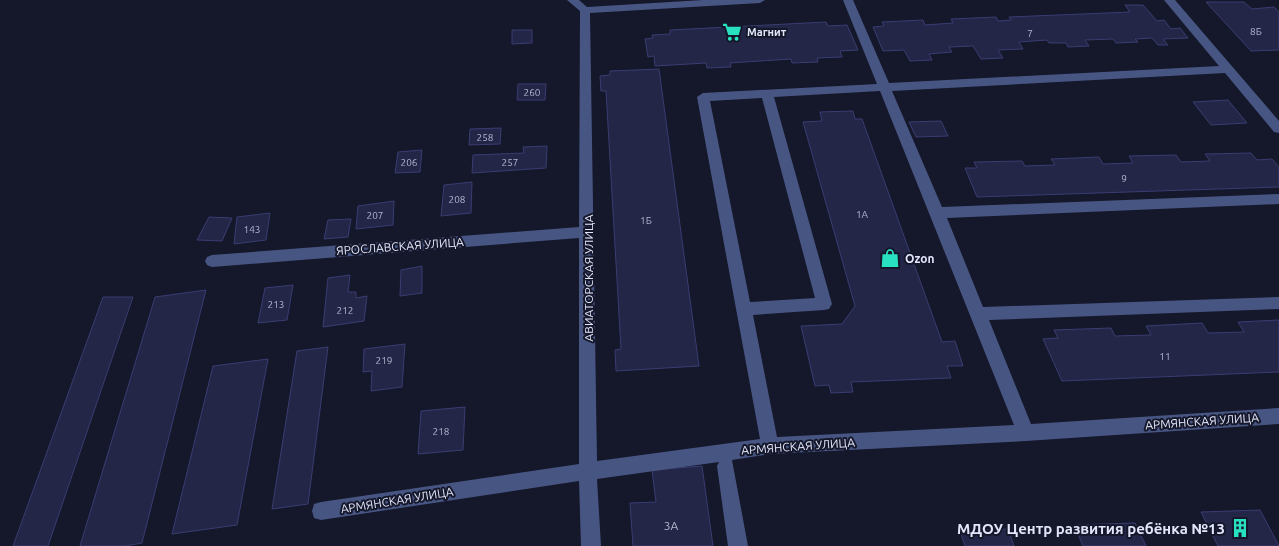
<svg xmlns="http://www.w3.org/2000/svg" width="1279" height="546" viewBox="0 0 1279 546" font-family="Ubuntu,sans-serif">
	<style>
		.building { fill: #242648; stroke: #393d71 }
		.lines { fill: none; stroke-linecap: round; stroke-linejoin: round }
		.minor { fill: #475582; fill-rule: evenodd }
		.labels { text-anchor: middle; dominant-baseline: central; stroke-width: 4; stroke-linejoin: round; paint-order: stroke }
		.number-label { font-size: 10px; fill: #b2b6ce }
		.far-poi-label { font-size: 11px; font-weight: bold; fill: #e2e6fb; stroke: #15172a; text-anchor: start }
		.street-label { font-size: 12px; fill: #e2e6fb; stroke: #15172a }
		.poi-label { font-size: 12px; font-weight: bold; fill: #e2e6fb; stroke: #15172a; text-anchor: start }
		.near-number-label { font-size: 12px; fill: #b2b6ce }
		.near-poi-label { font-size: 15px; font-weight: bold; fill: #e2e6fb; stroke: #15172a; text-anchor: end }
	</style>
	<rect width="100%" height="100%" fill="#15172a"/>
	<g class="building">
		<polygon points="1206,2 1244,2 1252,9 1274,7 1279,12 1279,50 1251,51"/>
		<polygon points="1125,5 1143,5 1157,21 1164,20 1171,29 1180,28 1188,38 1163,39 1168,45 1158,45 1152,38 1135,39 1138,42 1116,43 1113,39 1085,40 1089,46 1068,47 1066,43 1049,43 1047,40 1019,42 1023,49 998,50 1003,58 981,59 973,46 949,47 952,52 929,54 932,60 910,61 904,50 883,51 873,27 884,26 882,22 923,20 925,25 953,23 951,19 996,17 998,21 1011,20 1009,17 1130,12"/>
		<polygon points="826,22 828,26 847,25 858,50 840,51 842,57 817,58 818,62 792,63 791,59 730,63 731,67 707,68 706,63 655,66 654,56 648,57 645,39 653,38 652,35 670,34 670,30"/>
		<polygon points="512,30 532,30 532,43 512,44"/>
		<polygon points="659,69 699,366 616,371 615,350 621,349 606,91 601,91 600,76 610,75 610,71"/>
		<polygon points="518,84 546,84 545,100 517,100"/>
		<polygon points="1228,100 1247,123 1211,125 1193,102"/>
		<polygon points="853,111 855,119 862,119 942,342 955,341 963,366 947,366 951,378 851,382 853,392 831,393 829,385 815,386 801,326 842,324 855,306 803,122 822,121 820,112"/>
		<polygon points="941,121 948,136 916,137 909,122"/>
		<polygon points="501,128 500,144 469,145 470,129"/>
		<polygon points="547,146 546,168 472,173 473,155 524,153 523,147"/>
		<polygon points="422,150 420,172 395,173 398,152"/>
		<polygon points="1251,153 1257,160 1272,159 1279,167 1279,187 977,197 965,168 977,168 974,162 1022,161 1025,166 1055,165 1051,159 1099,157 1103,164 1133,163 1129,156 1176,155 1181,162 1210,161 1205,154"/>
		<polygon points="472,182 471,213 441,216 444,185"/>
		<polygon points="394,201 393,225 356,229 358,206"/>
		<polygon points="270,213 266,240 234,244 237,217"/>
		<polygon points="209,217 232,218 222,241 197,240"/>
		<polygon points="351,219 348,237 324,239 328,220"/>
		<polygon points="422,266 422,293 400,296 401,270"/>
		<polygon points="350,275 348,292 356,292 356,298 367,296 364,321 323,327 328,278"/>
		<polygon points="293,285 287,320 258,323 265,288"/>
		<polygon points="206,290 142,543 125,546 80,546 155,297"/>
		<polygon points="103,297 133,297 48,546 13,546"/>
		<polygon points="1279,320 1279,372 1062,381 1043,339 1058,338 1054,330 1111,328 1115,336 1151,335 1146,326 1202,323 1208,333 1244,332 1238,322"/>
		<polygon points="405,344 402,387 371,391 372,371 363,372 364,349"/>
		<polygon points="328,347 308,504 272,509 297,351"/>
		<polygon points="268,359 237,525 172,534 213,366"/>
		<polygon points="465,407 463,450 418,454 421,411"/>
		<polygon points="702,466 713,546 633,546 630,503 656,502 652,470"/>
		<polygon points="1260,510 1279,546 1218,546 1201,512"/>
		<polygon points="1135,523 1146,546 1083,546 1074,525"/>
		<polygon points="1008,529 1014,546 965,546 960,531"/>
	</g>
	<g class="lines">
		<path class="minor" d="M567 0H579L587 7 703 0H765L760 3 590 13 597 461 760 439 697 97 703 93 877 84 843 0H853L889 83 1219 66 1164 0H1175L1279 121V133L1274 132 1225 73 892 91 942 207 1279 194V204L947 218 983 307 1279 297V309L989 320 1031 424 1279 408V424L1026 441 770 454 732 460 748 546H728L717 466 719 462 597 479 601 546H581L579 481 321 520 314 518 312 511 314 504 321 502 579 464V238L212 267 207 265 205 261 207 257 212 255 579 227 580 11ZM880 91 1014 425 777 437 753 315 824 310 829 309 832 304 774 97ZM762 98 815 298 750 302 710 101Z"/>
	</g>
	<defs>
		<g id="supermarket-bare" transform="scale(1.5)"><path d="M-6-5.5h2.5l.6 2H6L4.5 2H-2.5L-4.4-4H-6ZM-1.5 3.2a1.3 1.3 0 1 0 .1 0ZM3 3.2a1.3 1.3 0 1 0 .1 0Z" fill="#28e1c0" stroke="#15172a" stroke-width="2.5" paint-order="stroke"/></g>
		<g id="shop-bare" transform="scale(1.5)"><path d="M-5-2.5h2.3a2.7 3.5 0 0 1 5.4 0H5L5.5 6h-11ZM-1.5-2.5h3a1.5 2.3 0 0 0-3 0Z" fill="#28e1c0" stroke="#15172a" stroke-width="2.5" paint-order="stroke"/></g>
		<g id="building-bare" transform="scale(1.5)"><path d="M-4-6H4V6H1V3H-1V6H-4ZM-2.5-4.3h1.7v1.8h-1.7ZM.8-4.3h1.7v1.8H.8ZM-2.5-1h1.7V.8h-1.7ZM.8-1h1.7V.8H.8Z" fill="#28e1c0" stroke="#15172a" stroke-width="2.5" paint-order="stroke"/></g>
	</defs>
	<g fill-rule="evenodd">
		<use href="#supermarket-bare" x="732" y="32"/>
		<use href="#shop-bare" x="890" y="258"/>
		<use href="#building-bare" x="1240" y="528"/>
	</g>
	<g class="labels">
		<g class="number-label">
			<text x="1256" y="31">8Б</text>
			<text x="1030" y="33">7</text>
			<text x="532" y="92">260</text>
			<text x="485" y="137">258</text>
			<text x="409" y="162">206</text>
			<text x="510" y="162">257</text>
			<text x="1124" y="178">9</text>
			<text x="457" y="199">208</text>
			<text x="862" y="214">1А</text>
			<text x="375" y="215">207</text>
			<text x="646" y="220">1Б</text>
			<text x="252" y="229">143</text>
			<text x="276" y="304">213</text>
			<text x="345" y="310">212</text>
			<text x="1165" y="356">11</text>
			<text x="384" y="360">219</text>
			<text x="441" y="431">218</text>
		</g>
		<g class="far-poi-label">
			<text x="747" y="32">Магнит</text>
		</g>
		<g class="street-label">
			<text transform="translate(400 246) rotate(-4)">ЯРОСЛАВСКАЯ УЛИЦА</text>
			<text transform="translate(588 278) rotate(-90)">АВИАТОРСКАЯ УЛИЦА</text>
			<text transform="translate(1202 421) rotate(-4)">АРМЯНСКАЯ УЛИЦА</text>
			<text transform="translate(798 446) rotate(-4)">АРМЯНСКАЯ УЛИЦА</text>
			<text transform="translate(397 500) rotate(-9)">АРМЯНСКАЯ УЛИЦА</text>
		</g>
		<g class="poi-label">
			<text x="905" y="258">Ozon</text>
		</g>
		<g class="near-number-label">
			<text x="671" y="525">3А</text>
		</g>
		<g class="near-poi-label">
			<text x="1225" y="528">МДОУ Центр развития ребёнка №13</text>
		</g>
	</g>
</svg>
